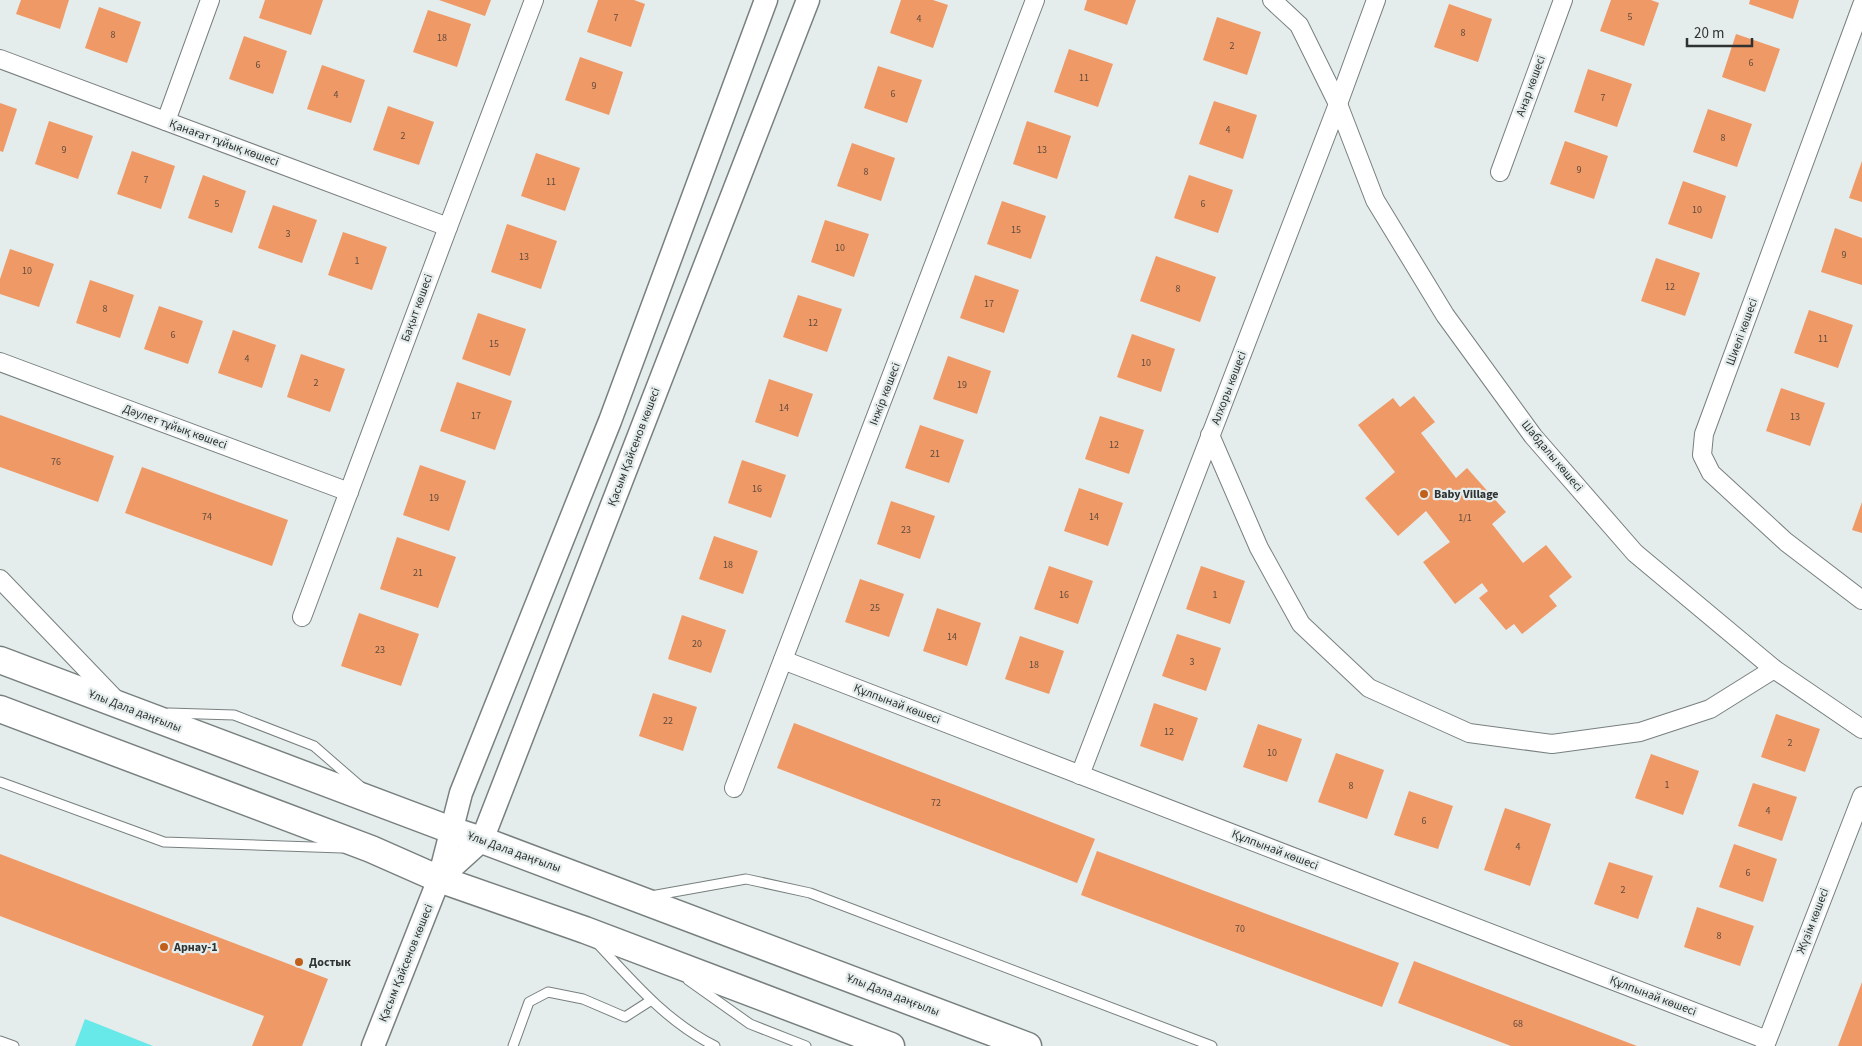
<svg xmlns="http://www.w3.org/2000/svg" width="1862" height="1046" viewBox="0 0 1862 1046" font-family="'Source Sans 3',sans-serif">
	<style>
		.green { fill: #66e9e8 }
		.building { fill: #ef9966 }
		.lines { fill: none; stroke-linecap: round; stroke-linejoin: round }
		.service-casing { stroke: #787f7f; stroke-width: 11 }
		.minor-casing { stroke: #787f7f; stroke-width: 20 }
		.tertiary-casing { stroke: #787f7f; stroke-width: 25 }
		.secondary-casing { stroke: #787f7f; stroke-width: 29 }
		.service { stroke: #fff; stroke-width: 9 }
		.minor { stroke: #fff; stroke-width: 18 }
		.tertiary { stroke: #fff; stroke-width: 22 }
		.secondary { stroke: #fff; stroke-width: 26 }
		.poi-dot { fill: #c0601b; stroke: #e4ecec; stroke-width: 2 }
		.labels { text-anchor: middle; dominant-baseline: central; stroke-width: 4.5; stroke-linejoin: round; paint-order: stroke }
		.number-label { font-size: 10px; fill: #5f4c3f }
		.street-label { font-size: 12px; fill: #2f3232; stroke: #e4ecec }
		.poi-label { font-size: 12px; font-weight: bold; fill: #2f3232; stroke: #e4ecec; text-anchor: start }
	</style>
	<rect width="100%" height="100%" fill="#e4ecec"/>
	<polygon class="green" points="85,1019 153,1046 75,1046"/>
	<g class="building">
		<polygon points="21,0 69,0 60,29 16,14"/>
		<polygon points="265,0 323,0 311,35 259,18"/>
		<polygon points="439,0 491,0 485,16"/>
		<polygon points="598,0 634,0 645,4 631,47 587,32"/>
		<polygon points="901,0 933,0 948,5 933,48 890,33"/>
		<polygon points="1087,0 1136,0 1127,25 1084,10"/>
		<polygon points="1611,0 1651,0 1659,3 1644,46 1600,31"/>
		<polygon points="1750,0 1799,0 1793,19 1749,4"/>
		<polygon points="1449,4 1492,19 1478,62 1434,47"/>
		<polygon points="99,7 141,22 127,63 85,48"/>
		<polygon points="428,10 471,24 457,67 413,52"/>
		<polygon points="1217,17 1261,32 1247,75 1203,60"/>
		<polygon points="1736,34 1780,49 1765,92 1722,77"/>
		<polygon points="244,36 287,51 273,94 229,79"/>
		<polygon points="1069,49 1113,64 1098,107 1054,92"/>
		<polygon points="580,57 623,72 609,115 565,100"/>
		<polygon points="322,65 365,80 351,123 307,109"/>
		<polygon points="878,66 922,80 907,123 864,108"/>
		<polygon points="1588,69 1632,84 1617,127 1574,112"/>
		<polygon points="1214,101 1257,115 1243,159 1199,144"/>
		<polygon points="0,103 17,109 3,152 0,151"/>
		<polygon points="388,106 434,122 419,165 373,150"/>
		<polygon points="1708,109 1752,124 1737,167 1693,152"/>
		<polygon points="49,121 93,136 78,179 35,164"/>
		<polygon points="1027,121 1071,136 1057,179 1013,164"/>
		<polygon points="1565,141 1608,156 1594,199 1550,184"/>
		<polygon points="852,143 895,158 881,201 837,186"/>
		<polygon points="132,151 175,166 161,209 117,194"/>
		<polygon points="536,153 580,168 565,211 521,196"/>
		<polygon points="1862,161 1862,202 1849,198"/>
		<polygon points="203,175 246,191 232,233 188,218"/>
		<polygon points="1189,175 1233,190 1218,233 1174,218"/>
		<polygon points="1683,181 1726,196 1712,239 1668,224"/>
		<polygon points="1002,201 1046,216 1031,259 987,244"/>
		<polygon points="273,205 317,220 302,263 258,248"/>
		<polygon points="825,220 869,234 854,277 811,262"/>
		<polygon points="507,224 557,241 541,289 491,272"/>
		<polygon points="1835,228 1862,238 1862,285 1821,272"/>
		<polygon points="343,232 387,247 372,290 328,275"/>
		<polygon points="10,249 54,264 39,307 0,294 0,279"/>
		<polygon points="1156,256 1216,277 1200,322 1140,301"/>
		<polygon points="1656,258 1700,273 1685,316 1641,301"/>
		<polygon points="975,275 1019,290 1004,333 960,318"/>
		<polygon points="90,280 134,295 120,338 76,323"/>
		<polygon points="798,295 842,309 827,352 783,337"/>
		<polygon points="159,306 203,321 188,364 144,349"/>
		<polygon points="1809,310 1853,325 1838,368 1794,353"/>
		<polygon points="478,313 526,329 510,376 462,359"/>
		<polygon points="233,330 276,345 262,388 218,373"/>
		<polygon points="1132,334 1175,349 1161,392 1117,377"/>
		<polygon points="301,354 345,369 330,412 287,397"/>
		<polygon points="948,356 991,371 977,414 933,399"/>
		<polygon points="769,379 813,394 798,437 755,422"/>
		<polygon points="457,382 512,401 495,450 440,431"/>
		<polygon points="1781,388 1825,403 1810,446 1766,431"/>
		<polygon points="1414,396 1435,422 1421,433 1456,478 1467,468 1506,512 1492,524 1523,563 1546,545 1572,577 1549,596 1557,606 1522,634 1514,624 1506,630 1479,598 1488,591 1482,583 1455,604 1423,562 1450,542 1426,511 1398,536 1365,498 1395,472 1358,425 1393,398 1400,407"/>
		<polygon points="0,415 114,456 98,502 0,467"/>
		<polygon points="1100,416 1144,430 1129,474 1085,459"/>
		<polygon points="920,425 964,440 949,483 905,468"/>
		<polygon points="742,460 786,475 771,518 728,503"/>
		<polygon points="420,465 466,481 449,531 403,515"/>
		<polygon points="142,467 288,520 272,566 125,513"/>
		<polygon points="1079,488 1123,503 1108,546 1064,531"/>
		<polygon points="891,501 935,516 920,559 877,544"/>
		<polygon points="1862,502 1862,533 1852,530"/>
		<polygon points="714,536 758,551 743,594 699,579"/>
		<polygon points="397,537 456,557 438,608 380,589"/>
		<polygon points="1049,566 1093,581 1078,624 1034,609"/>
		<polygon points="1201,566 1245,581 1230,624 1186,609"/>
		<polygon points="860,579 904,594 889,637 845,622"/>
		<polygon points="937,608 981,623 967,666 923,651"/>
		<polygon points="359,613 419,634 401,686 341,666"/>
		<polygon points="682,615 726,630 711,673 668,659"/>
		<polygon points="1177,634 1221,648 1206,691 1162,676"/>
		<polygon points="1020,636 1064,651 1049,694 1005,679"/>
		<polygon points="653,693 697,707 683,751 639,736"/>
		<polygon points="1154,703 1198,718 1183,761 1140,746"/>
		<polygon points="1776,714 1820,729 1805,772 1761,757"/>
		<polygon points="794,723 1095,839 1077,883 777,768"/>
		<polygon points="1258,724 1302,739 1287,782 1243,767"/>
		<polygon points="1336,753 1384,770 1367,819 1318,802"/>
		<polygon points="1651,754 1699,771 1683,815 1635,798"/>
		<polygon points="1753,783 1797,797 1782,841 1738,826"/>
		<polygon points="1409,791 1453,806 1438,849 1394,835"/>
		<polygon points="1505,808 1551,824 1530,886 1484,870"/>
		<polygon points="1734,844 1777,859 1763,902 1719,887"/>
		<polygon points="1097,851 1399,963 1382,1007 1081,895"/>
		<polygon points="0,854 328,979 302,1046 252,1046 264,1016 0,916"/>
		<polygon points="1609,862 1653,876 1638,919 1594,904"/>
		<polygon points="1697,907 1754,926 1740,966 1684,947"/>
		<polygon points="1414,961 1637,1046 1511,1046 1398,1003"/>
		<polygon points="1862,982 1862,1046 1838,1046"/>
	</g>
	<g class="lines">
		<g class="service-casing">
			<g id="service">
				<polyline points="169,713 234,715 314,746 360,786"/>
				<polyline points="0,782 164,842 342,848"/>
				<polyline points="651,896 746,879 810,893 1212,1046"/>
				<path d="M597 943C633 982 667 1022 715 1046"/>
				<polyline points="688,980 750,1024 806,1046"/>
				<polyline points="0,1041 14,1046"/>
				<polyline points="513,1046 529,1002 548,992 583,999 625,1017 650,1001"/>
			</g>
		</g>
		<g class="minor-casing">
			<g id="minor">
				<polyline points="1272,0 1299,25 1338,104 1375,200 1445,315 1533,436 1635,553 1774,669 1862,729"/>
				<polyline points="1862,5 1704,434 1702,455 1711,473 1786,542 1862,600"/>
				<polyline points="0,59 448,227"/>
				<polyline points="166,121 210,0"/>
				<polyline points="1500,172 1563,0"/>
				<polyline points="0,362 349,492"/>
				<polyline points="1210,435 1259,548 1301,624 1369,688 1469,733 1552,744 1640,732 1710,709 1774,669"/>
				<polyline points="0,579 116,700"/>
				<polyline points="302,617 448,227 534,0"/>
				<polyline points="783,660 1767,1040"/>
				<polyline points="1080,775 1338,104 1376,0"/>
				<polyline points="734,788 1035,0"/>
				<polyline points="1765,1046 1862,796"/>
			</g>
		</g>
		<g class="tertiary-casing">
			<g id="tertiary">
				<polyline points="439,879 482,840 808,0"/>
				<polyline points="373,1046 439,879 461,793 610,421 766,0"/>
			</g>
		</g>
		<g class="secondary-casing">
			<g id="secondary">
				<polyline points="0,660 451,830 482,840 1028,1046"/>
				<polyline points="0,709 371,849 439,879 585,930 891,1046"/>
			</g>
		</g>
		<use href="#service" class="service"/>
		<use href="#minor" class="minor"/>
		<use href="#tertiary" class="tertiary"/>
		<use href="#secondary" class="secondary"/>
	</g>
	<g class="poi-dot">
		<circle cx="1424" cy="494" r="5"/>
		<circle cx="164" cy="947" r="5"/>
		<circle cx="299" cy="962" r="5"/>
	</g>
	<g class="labels">
		<g class="number-label">
			<text x="1630" y="17">5</text>
			<text x="616" y="18">7</text>
			<text x="919" y="19">4</text>
			<text x="1463" y="33">8</text>
			<text x="113" y="35">8</text>
			<text x="442" y="38">18</text>
			<text x="1232" y="46">2</text>
			<text x="1751" y="63">6</text>
			<text x="258" y="65">6</text>
			<text x="1084" y="78">11</text>
			<text x="594" y="86">9</text>
			<text x="893" y="94">6</text>
			<text x="336" y="95">4</text>
			<text x="1603" y="98">7</text>
			<text x="1228" y="130">4</text>
			<text x="403" y="136">2</text>
			<text x="1723" y="138">8</text>
			<text x="64" y="150">9</text>
			<text x="1042" y="150">13</text>
			<text x="1579" y="170">9</text>
			<text x="866" y="172">8</text>
			<text x="146" y="180">7</text>
			<text x="551" y="182">11</text>
			<text x="217" y="204">5</text>
			<text x="1203" y="204">6</text>
			<text x="1697" y="210">10</text>
			<text x="1016" y="230">15</text>
			<text x="288" y="234">3</text>
			<text x="840" y="248">10</text>
			<text x="1844" y="255">9</text>
			<text x="524" y="257">13</text>
			<text x="357" y="261">1</text>
			<text x="27" y="271">10</text>
			<text x="1670" y="287">12</text>
			<text x="1178" y="289">8</text>
			<text x="989" y="304">17</text>
			<text x="105" y="309">8</text>
			<text x="813" y="323">12</text>
			<text x="173" y="335">6</text>
			<text x="1823" y="339">11</text>
			<text x="494" y="344">15</text>
			<text x="247" y="359">4</text>
			<text x="1146" y="363">10</text>
			<text x="316" y="383">2</text>
			<text x="962" y="385">19</text>
			<text x="784" y="408">14</text>
			<text x="476" y="416">17</text>
			<text x="1795" y="417">13</text>
			<text x="1114" y="445">12</text>
			<text x="935" y="454">21</text>
			<text x="56" y="462">76</text>
			<text x="757" y="489">16</text>
			<text x="434" y="498">19</text>
			<text x="207" y="517">74</text>
			<text x="1094" y="517">14</text>
			<text x="1465" y="518">1/1</text>
			<text x="906" y="530">23</text>
			<text x="728" y="565">18</text>
			<text x="418" y="573">21</text>
			<text x="1064" y="595">16</text>
			<text x="1215" y="595">1</text>
			<text x="875" y="608">25</text>
			<text x="952" y="637">14</text>
			<text x="697" y="644">20</text>
			<text x="380" y="650">23</text>
			<text x="1192" y="662">3</text>
			<text x="1034" y="665">18</text>
			<text x="668" y="721">22</text>
			<text x="1169" y="732">12</text>
			<text x="1790" y="743">2</text>
			<text x="1272" y="753">10</text>
			<text x="1667" y="785">1</text>
			<text x="1351" y="786">8</text>
			<text x="936" y="803">72</text>
			<text x="1768" y="811">4</text>
			<text x="1424" y="821">6</text>
			<text x="1518" y="847">4</text>
			<text x="1748" y="873">6</text>
			<text x="1623" y="890">2</text>
			<text x="1240" y="929">70</text>
			<text x="1719" y="936">8</text>
			<text x="1518" y="1024">68</text>
		</g>
		<g class="street-label">
			<text transform="translate(1531 86) rotate(-70)">Анар көшесі</text>
			<text transform="translate(224 143) rotate(20)">Қанағат тұйық көшесі</text>
			<text transform="translate(417 308) rotate(-70)">Бақыт көшесі</text>
			<text transform="translate(1742 332) rotate(-70)">Шиелі көшесі</text>
			<text transform="translate(1229 388) rotate(-69)">Алхоры көшесі</text>
			<text transform="translate(885 394) rotate(-69)">Інжір көшесі</text>
			<text transform="translate(175 427) rotate(20)">Дәулет тұйық көшесі</text>
			<text transform="translate(634 447) rotate(-69)">Қасым Қайсенов көшесі</text>
			<text transform="translate(1552 456) rotate(50)">Шабдалы көшесі</text>
			<text transform="translate(897 704) rotate(21)">Құлпынай көшесі</text>
			<text transform="translate(135 711) rotate(21)">Ұлы Дала даңғылы</text>
			<text transform="translate(1275 850) rotate(21)">Құлпынай көшесі</text>
			<text transform="translate(514 852) rotate(20)">Ұлы Дала даңғылы</text>
			<text transform="translate(1813 921) rotate(-69)">Жүзім көшесі</text>
			<text transform="translate(406 963) rotate(-68)">Қасым Қайсенов көшесі</text>
			<text transform="translate(893 995) rotate(21)">Ұлы Дала даңғылы</text>
			<text transform="translate(1653 996) rotate(21)">Құлпынай көшесі</text>
		</g>
		<g class="poi-label">
			<text x="1434" y="494">Baby Village</text>
			<text x="174" y="947">Арнау-1</text>
			<text x="309" y="962">Достык</text>
		</g>
	</g>
	<path d="M1687 38v8h65v-8" fill="none" stroke="#2f3232" stroke-width="2.5"/>
	<text x="1694" y="38" font-size="15" fill="#2f3232" stroke="#e4ecec" stroke-width="4" paint-order="stroke">20 m</text>
</svg>
